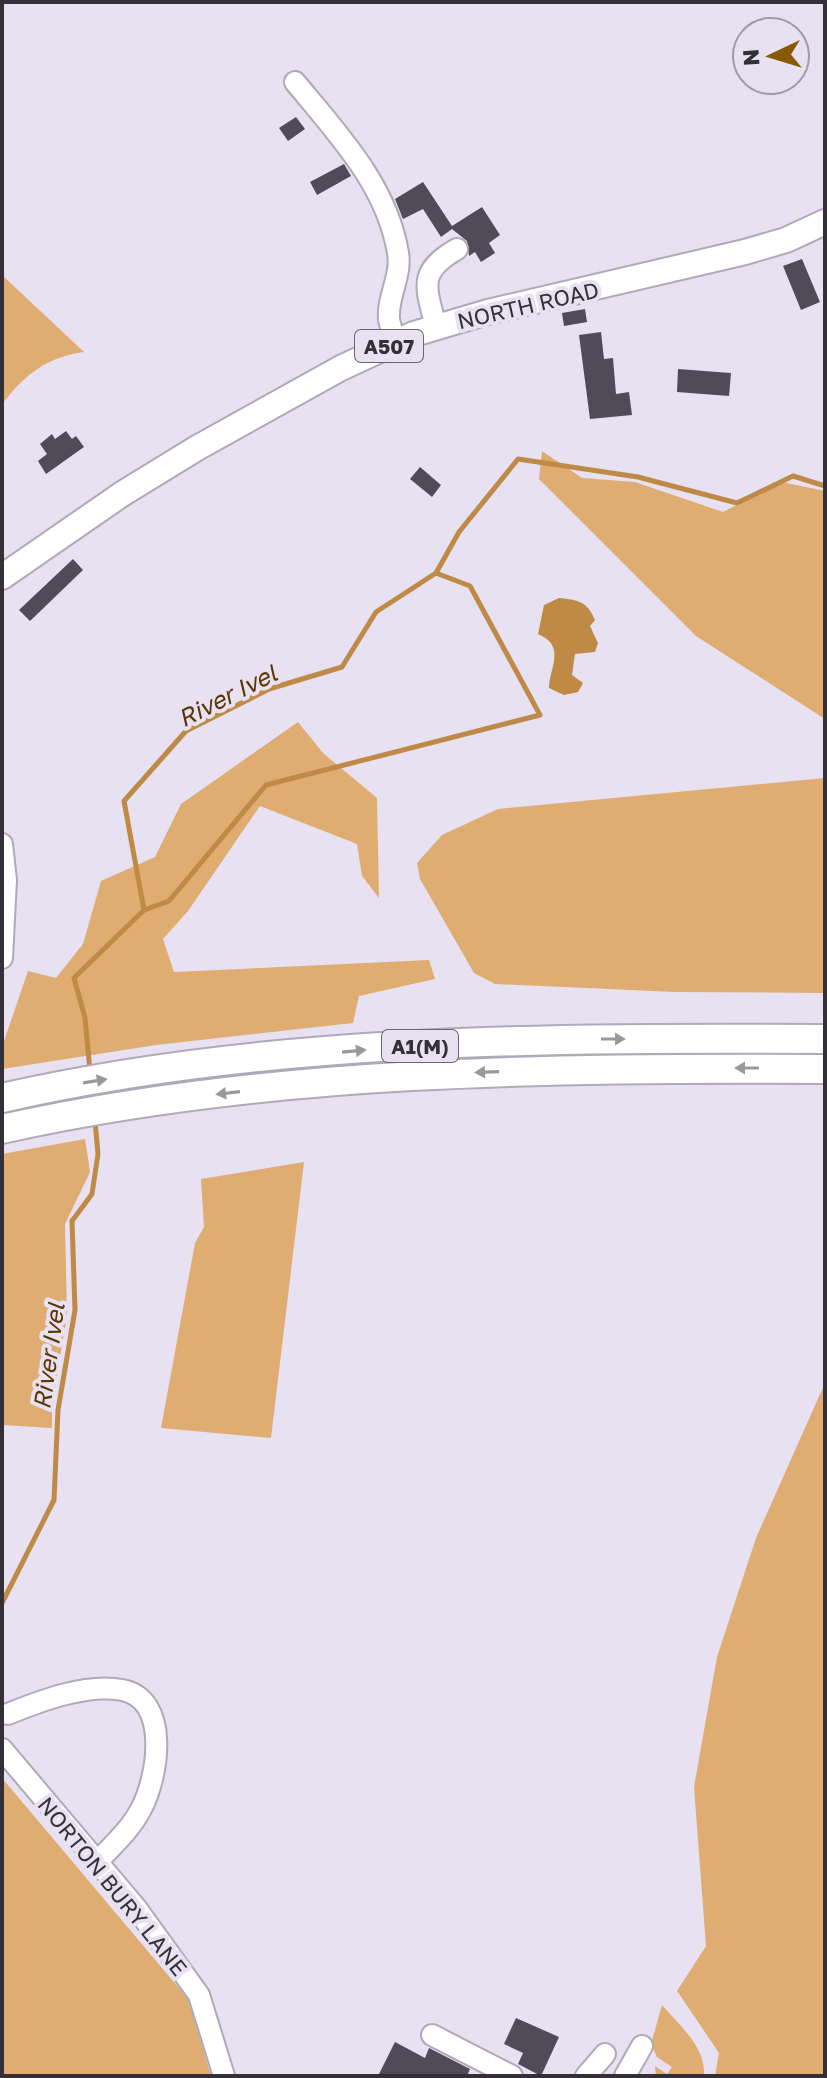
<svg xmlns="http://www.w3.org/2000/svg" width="827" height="2078" viewBox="0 0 827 2078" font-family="'Golos Text',sans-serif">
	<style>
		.green { fill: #dfad72 }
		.water { fill: #bf8946 }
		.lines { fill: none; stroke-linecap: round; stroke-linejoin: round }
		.stream { stroke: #bf8946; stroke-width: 5 }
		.building { fill: #504b59 }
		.minor-casing { stroke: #afa9b9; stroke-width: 24 }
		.major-casing { stroke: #afa9b9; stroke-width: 28 }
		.highway-casing { stroke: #afa9b9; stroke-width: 32 }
		.minor { stroke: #fff; stroke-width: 20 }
		.major { stroke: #fff; stroke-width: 24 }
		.highway { stroke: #fff; stroke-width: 28 }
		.oneway { fill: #99989b }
		.labels { text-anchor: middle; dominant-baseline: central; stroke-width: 8; stroke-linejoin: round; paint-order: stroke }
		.shield { fill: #e7e1f2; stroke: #69666f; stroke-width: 2 }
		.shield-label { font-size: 20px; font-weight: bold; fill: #333137 }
		.street-label { font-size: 22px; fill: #333137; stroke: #e7e1f2 }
		.water-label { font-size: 24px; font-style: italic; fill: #5a3600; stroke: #e7e1f2 }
	</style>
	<rect width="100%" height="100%" fill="#e7e1f2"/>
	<g class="green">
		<path d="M2 275 84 352C46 357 25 375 2 404Z"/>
		<polygon points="542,451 582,478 635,482 723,512 782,482 825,491 825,719 696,636 539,479"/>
		<polygon points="298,722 323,753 377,798 379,898 362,876 357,844 260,806 188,911 163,939 174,972 429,960 435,979 359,996 353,1023 156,1045 2,1069 2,1047 28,971 56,978 83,944 101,881 155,857 181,804"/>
		<polygon points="825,778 825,993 675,992 495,984 474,973 420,879 417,863 442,835 498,809"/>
		<polygon points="85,1139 90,1172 65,1224 67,1316 52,1405 52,1428 2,1425 2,1154"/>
		<polygon points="304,1162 271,1438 161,1428 195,1243 204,1227 201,1179"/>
		<polygon points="825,1383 825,2076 715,2076 719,2053 677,1991 706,1946 694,1787 717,1657 756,1538"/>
		<polygon points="2,1778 189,2000 211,2076 2,2076"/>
		<path d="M662 2005C680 2026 706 2047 704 2076H656L655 2066 667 2074 672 2067 657 2057 651 2044Z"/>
	</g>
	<path class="water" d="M559 598C578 600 587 601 595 620L590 626 598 643 595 652 575 654 572 675 583 683 578 692 564 695 549 688C549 669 567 646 538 634L544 605Z"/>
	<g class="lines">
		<g class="stream">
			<polyline points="144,910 169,901 266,785 540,715 470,586 436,573"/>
			<polyline points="90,1071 85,1018 74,978 144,910 124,801 186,731 269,689 342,667 376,612 436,573 459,532 518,459 638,477 737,503 793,476 825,486"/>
			<polyline points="2,1603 54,1500 58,1410 75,1310 72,1221 92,1194 98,1154 95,1121"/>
		</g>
	</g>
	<g class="building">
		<polygon points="296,117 305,129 288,141 279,128"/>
		<polygon points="344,164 351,176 317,195 310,182"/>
		<polygon points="423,182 452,226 482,207 500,235 489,243 495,253 481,262 475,252 469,256 467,241 452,229 441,237 423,209 403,219 395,199"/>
		<polygon points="802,259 820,302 801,310 783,266"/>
		<polygon points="585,309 587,322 564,326 562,313"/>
		<polygon points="601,332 604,359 613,358 616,394 629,392 632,415 590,419 579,335"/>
		<polygon points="678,369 731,373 729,396 677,392"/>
		<polygon points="66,431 72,439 76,436 84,447 46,474 38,461 47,454 40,444 52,434 55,439"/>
		<polygon points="420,467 441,485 432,497 410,479"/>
		<polygon points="73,559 83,570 30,621 19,610"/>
		<polygon points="516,2018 559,2037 541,2076 518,2064 523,2053 504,2044"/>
		<polygon points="395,2042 425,2058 429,2048 470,2069 467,2076 378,2076"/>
	</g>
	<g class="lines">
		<g class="minor-casing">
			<g id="minor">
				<path d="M295 82C337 133 387 185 398 253 402 276 387 297 389 319 390 327 394 335 396 343"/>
				<path d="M436 327C426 287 417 272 457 249"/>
				<polyline points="2,844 6,880 2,958"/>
				<path d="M8 1714C40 1701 87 1683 122 1690 171 1699 158 1778 141 1809 131 1829 113 1845 98 1861"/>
				<polyline points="2,1749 137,1909 199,1995 224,2076"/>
				<polyline points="432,2035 512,2076"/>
				<polyline points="586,2076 605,2054"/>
				<polyline points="625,2076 642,2046"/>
			</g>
		</g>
		<g class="major-casing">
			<polyline id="major" points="2,577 122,494 197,448 341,368 414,334 488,312 745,252 786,240 825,222"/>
		</g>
		<g class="highway-casing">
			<g id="highway">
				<path d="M2 1098C269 1037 553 1038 825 1039"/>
				<path d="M2 1129C272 1069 550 1068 825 1069"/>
			</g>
		</g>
		<use href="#minor" class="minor"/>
		<use href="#major" class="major"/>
		<use href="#highway" class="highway"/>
	</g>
	<defs><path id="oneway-solid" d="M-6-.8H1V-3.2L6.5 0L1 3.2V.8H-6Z" transform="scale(2)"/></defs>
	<g class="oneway">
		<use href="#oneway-solid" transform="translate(613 1039)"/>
		<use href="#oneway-solid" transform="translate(354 1051) rotate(-5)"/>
		<use href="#oneway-solid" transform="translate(747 1068) rotate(-180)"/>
		<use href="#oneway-solid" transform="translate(487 1072) rotate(178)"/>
		<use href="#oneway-solid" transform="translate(95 1081) rotate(-9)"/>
		<use href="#oneway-solid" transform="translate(228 1093) rotate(173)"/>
	</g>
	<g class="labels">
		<g class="shield">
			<rect x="355" y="330" width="68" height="32" rx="6"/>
			<rect x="382" y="1030" width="76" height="32" rx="6"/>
		</g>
		<g class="shield-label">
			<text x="389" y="346">A507</text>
			<text x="420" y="1046">A1(M)</text>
		</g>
		<g class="street-label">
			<text transform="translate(528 305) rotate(-13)">NORTH ROAD</text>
			<text transform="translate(113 1886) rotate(51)">NORTON BURY LANE</text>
		</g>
		<g class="water-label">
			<text transform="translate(227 695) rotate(-27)">River Ivel</text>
			<text transform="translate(48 1356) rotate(-82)">River Ivel</text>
		</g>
	</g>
	<rect width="827" height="2078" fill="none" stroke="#333137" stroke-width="8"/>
	<g transform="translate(771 56) rotate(266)"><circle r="38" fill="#e7e1f2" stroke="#9f9ba7" stroke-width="2"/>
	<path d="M0-6L14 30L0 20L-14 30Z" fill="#8a5702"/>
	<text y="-12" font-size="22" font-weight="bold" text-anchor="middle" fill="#333137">N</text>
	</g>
</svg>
